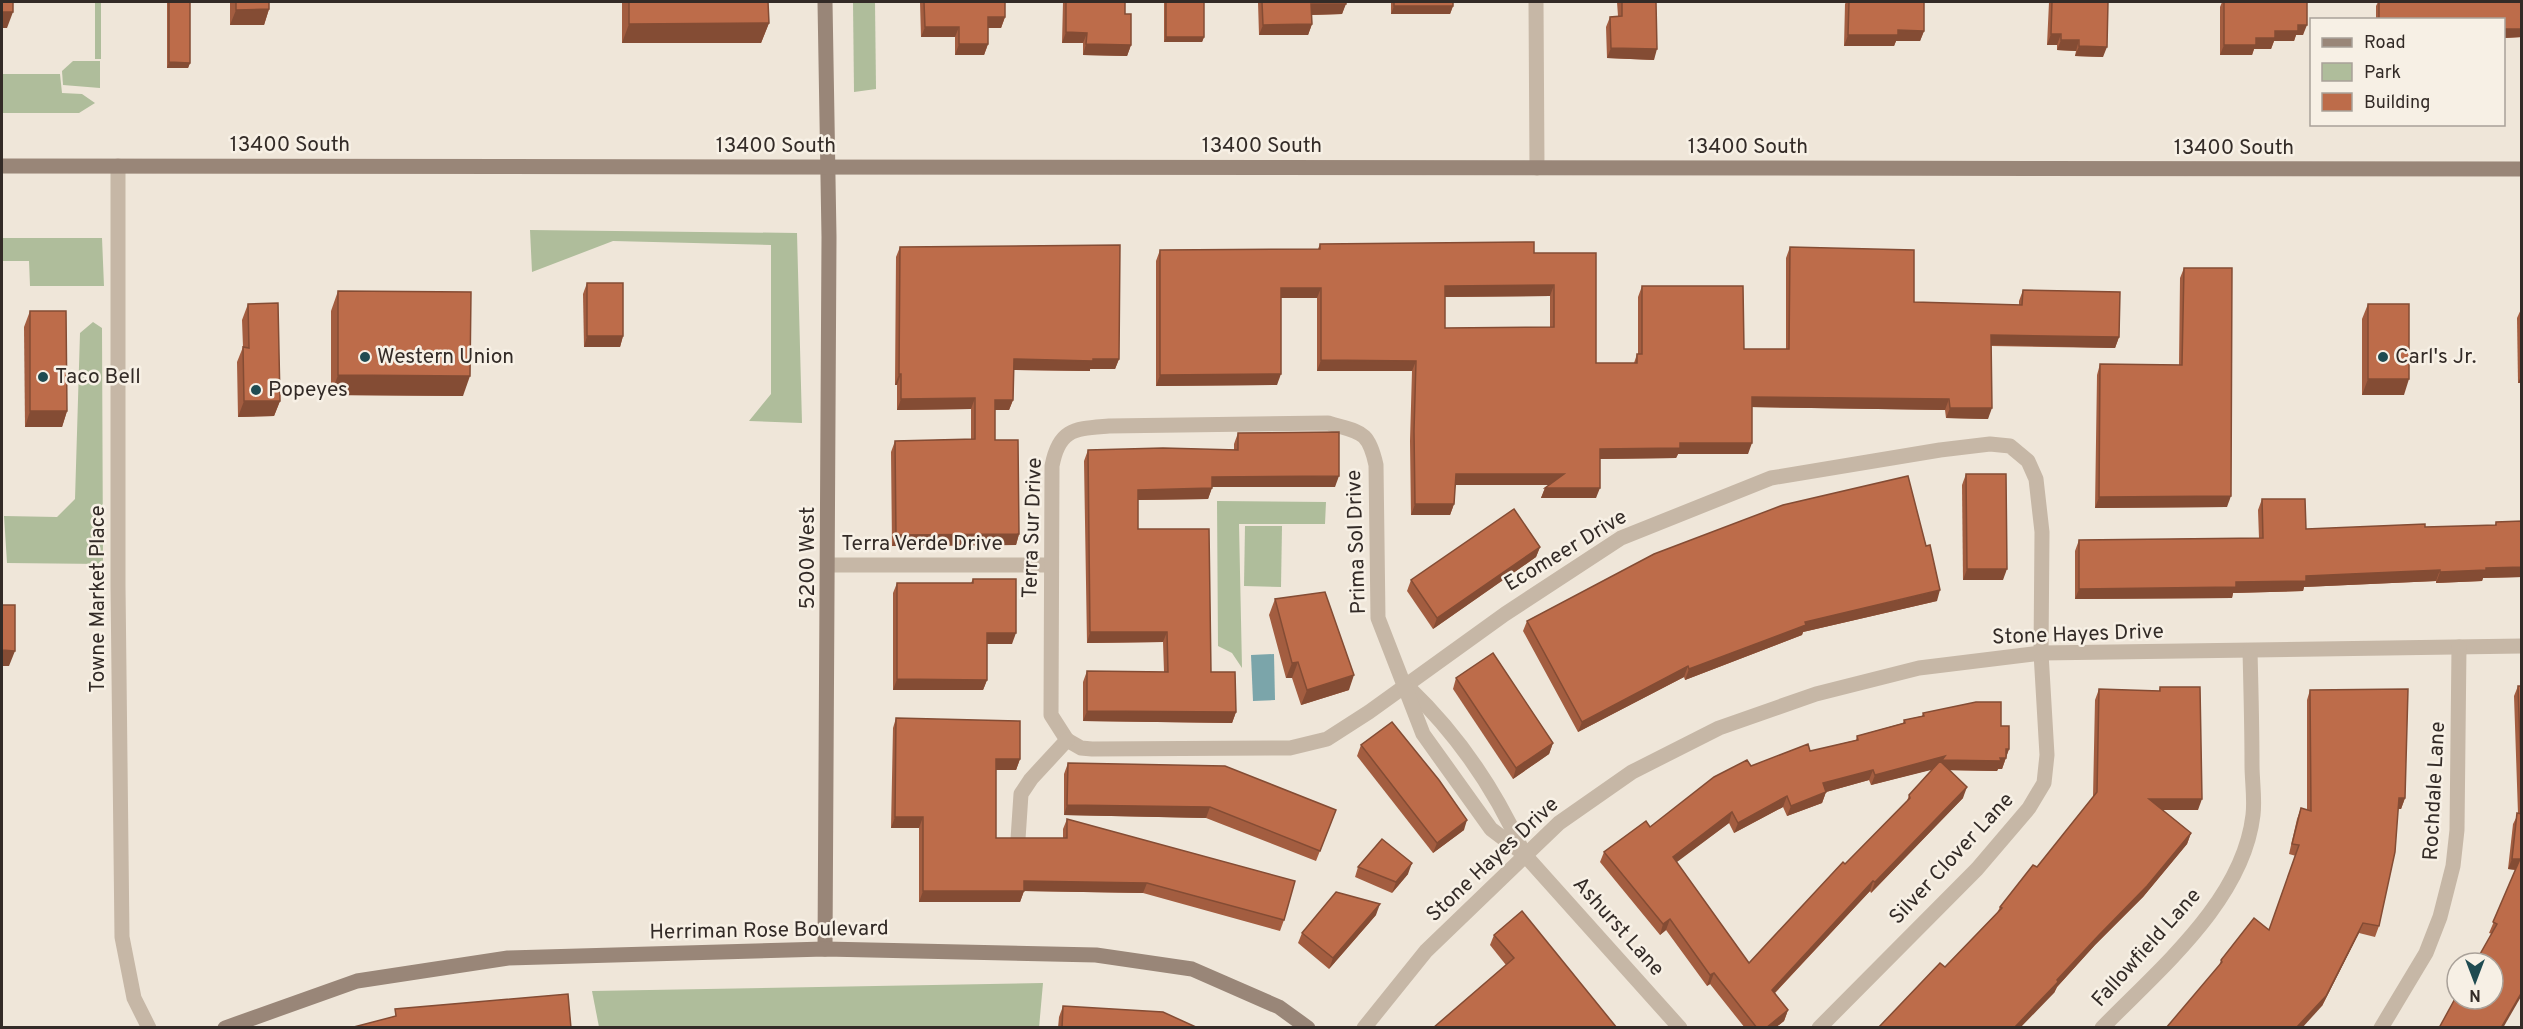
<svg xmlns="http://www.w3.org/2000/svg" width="2523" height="1029" viewBox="0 0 2523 1029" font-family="Overpass,sans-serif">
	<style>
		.green { fill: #afbd9b }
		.water { fill: #7ba5aa }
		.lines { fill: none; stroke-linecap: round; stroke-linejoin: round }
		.street { stroke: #c6b7a6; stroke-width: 15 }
		.secondary { stroke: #998678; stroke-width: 15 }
		.wall { fill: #a35d40; fill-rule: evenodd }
		.shaded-wall { fill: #844c34 }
		.building { fill: #bd6c4a; stroke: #844c34; stroke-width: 1.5; fill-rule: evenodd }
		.poi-dot { fill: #1f4b51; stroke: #f7f0e5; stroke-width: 2 }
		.labels { text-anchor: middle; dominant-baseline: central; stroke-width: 5; stroke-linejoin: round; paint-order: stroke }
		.street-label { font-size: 21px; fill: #332b27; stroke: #f7f0e5 }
		.poi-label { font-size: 21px; fill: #332b27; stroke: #f7f0e5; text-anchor: start }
	</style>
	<rect width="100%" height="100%" fill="#efe6d9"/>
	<g class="green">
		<rect x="95" y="2" width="6" height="57"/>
		<polygon points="853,2 875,2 876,89 854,92"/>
		<polygon points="73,61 100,61 100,88 63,85 62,71"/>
		<polygon points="2,74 60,74 62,93 82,94 95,103 79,113 2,113"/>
		<polygon points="530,230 797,233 802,423 749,421 771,394 771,245 613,241 532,272"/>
		<polygon points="2,238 102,238 104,286 30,286 29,261 2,261"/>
		<polygon points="93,322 102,328 103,564 7,563 4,516 57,517 75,499 80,333"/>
		<polygon points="1217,501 1326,502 1325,524 1239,524 1242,668 1232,653 1218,646"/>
		<polygon points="1245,526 1282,526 1281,587 1244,586"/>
		<polygon points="1043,983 1039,1028 599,1027 592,991"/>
	</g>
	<polygon class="water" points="1274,654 1275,700 1253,701 1251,655"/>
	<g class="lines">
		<g class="street">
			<polyline points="1536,2 1537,168"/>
			<polyline points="118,166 118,586 122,937 134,998 149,1028"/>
			<polyline points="829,565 1051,565"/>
			<path d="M1409 688C1457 734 1496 791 1523 852"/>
			<polyline points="1067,740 1081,748 1092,749 1290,748 1327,739 1369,712 1505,614 1621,538 1771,478 1940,450 1990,444 2010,446 2028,461 2036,479 2042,532 2041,653 2047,755 2044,783 2029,808 1977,869 1819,1028"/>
			<path d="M1067 740 1051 715 1052 466C1059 428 1075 429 1109 426L1328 423C1360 433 1368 429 1376 465L1378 618 1423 734 1491 829 1524 854 1680 1028"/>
			<polyline points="1018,839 1021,794 1031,779 1067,740"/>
			<polyline points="1364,1028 1426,951 1559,823 1632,772 1719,728 1816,694 1919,668 2041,653 2522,646"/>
			<path d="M2102 1028C2159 969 2243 901 2253 815 2255 799 2252 781 2252 765 2252 727 2251 689 2250 651"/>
			<polyline points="2381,1028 2426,953 2440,917 2453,866 2457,830 2459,647"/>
		</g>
		<g class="secondary">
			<polyline points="825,2 829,237 825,949"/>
			<polyline points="2,166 2522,169"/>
			<polyline points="225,1028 357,981 508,958 825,949 1096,955 1192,969 1279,1007 1308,1028"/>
		</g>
	</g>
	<g class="wall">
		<polygon points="167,2 190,2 190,63 188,68 167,68"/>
		<polygon points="230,2 269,2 269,9 264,25 230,25"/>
		<polygon points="622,2 768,2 769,23 761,43 622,43"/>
		<polygon points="920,2 1005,2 1005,17 1001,28 988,28 988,44 984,55 955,55 955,37 921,37"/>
		<polygon points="1063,2 1125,2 1125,14 1131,45 1127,56 1083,55 1083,43 1062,43"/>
		<polygon points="1164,2 1204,2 1204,37 1202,42 1164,42"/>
		<polygon points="1258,2 1346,2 1342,14 1312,15 1312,24 1308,35 1259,35"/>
		<polygon points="1391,2 1453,2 1453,6 1450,14 1391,14"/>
		<polygon points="1617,2 1656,2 1654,60 1607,58 1606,27 1610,17 1618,16"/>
		<polygon points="1846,2 1924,2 1924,31 1920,41 1896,41 1894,46 1844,46 1845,4"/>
		<polygon points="2049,2 2108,2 2103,57 2075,56 2076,51 2057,50 2057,45 2047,45"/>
		<polygon points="2222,2 2307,2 2303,35 2296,35 2294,41 2274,41 2271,49 2254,49 2252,55 2220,55 2220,7"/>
		<polygon points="2378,2 2522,2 2522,37 2504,38 2504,20 2376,20 2376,6"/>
		<path d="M1320 244 1534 253H1596V363H1634L1637 354H1638V297L1642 286 1744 349H1786V258L1790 247 1914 302 2019 305V301L2023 290 2119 337 2115 348 1991 346 1988 419 1946 418 1945 410 1752 407 1748 454H1678L1676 458 1600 459 1596 498H1541L1545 488 1549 485H1455L1454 504 1450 515H1411L1410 441 1412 371H1317V298H1281L1277 385 1156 386V261L1160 250 1318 249ZM1550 296V327L1445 328V297Z"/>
		<polygon points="900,247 1119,359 1115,369 1090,369 1090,371 1014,370 1013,400 1009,410 995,410 995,440 1019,534 1016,545 892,546 891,452 895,441 971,439 971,409 897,410 897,385 895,385 896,257"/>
		<polygon points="2184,268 2227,507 2095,508 2097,375 2100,364 2179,365 2180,278"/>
		<polygon points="587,283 623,336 620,347 584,347 583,294"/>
		<polygon points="338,291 463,396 331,395 331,311"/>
		<polygon points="248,304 280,401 274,416 238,417 237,362 243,347 242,320"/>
		<polygon points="2368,304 2404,395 2362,395 2362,319"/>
		<polygon points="2522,307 2522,383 2518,383 2517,318"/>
		<polygon points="30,311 67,411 62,427 25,427 24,327"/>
		<polygon points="1238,433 1335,487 1212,487 1208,499 1138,500 1138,529 1211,672 1236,712 1232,723 1083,721 1083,682 1087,671 1164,672 1163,642 1087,643 1084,461 1088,450 1234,450 1234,444"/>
		<polygon points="1966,474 2003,580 1963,580 1962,485"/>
		<polygon points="2262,499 2306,529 2425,527 2495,525 2496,522 2522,521 2522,577 2483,578 2482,581 2436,583 2436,581 2304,587 2303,591 2233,593 2232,598 2075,599 2075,551 2079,540 2259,538 2258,510"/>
		<polygon points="1540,547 1536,557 1433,629 1407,591 1411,580"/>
		<polygon points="973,579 1012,644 987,644 987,680 983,690 893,690 893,593 897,583 971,583"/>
		<polygon points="1275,599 1349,690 1301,705 1292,678 1286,678 1269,615"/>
		<polygon points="1937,601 1803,632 1802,635 1685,680 1684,677 1578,732 1523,631 1527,621"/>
		<polygon points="1456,678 1553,743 1549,754 1513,779 1453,689"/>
		<polygon points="2518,686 2522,686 2522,995 2492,934 2489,933 2516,870 2508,869 2513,824 2518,814 2514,696"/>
		<polygon points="2160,687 2198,810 2162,810 2191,833 2187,844 2143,897 2095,945 2057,987 2054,993 1945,967 1997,913 2000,907 2037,867 2093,797 2095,700 2099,689 2159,691"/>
		<polygon points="2310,690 2405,798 2401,809 2398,809 2379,926 2375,937 2359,933 2322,1006 2219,966 2221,960 2269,930 2296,856 2289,854 2297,819 2301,808 2307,810 2307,700"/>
		<path d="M1923 713 2001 726 2009 749 2002 769H1998L1997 771 1950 770 1963 798 1871 893 1870 891 1775 993 1788 1010 1784 1021 1775 1028H1745L1710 984 1707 986 1666 930 1660 935 1600 862 1604 852 1650 827 1751 766 1856 740 1857 736 1903 723 1904 720 1922 716ZM1933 769 1909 795 1907 801 1749 963 1676 862 1729 823 1734 833 1783 807 1787 816 1822 803 1826 792 1869 780 1871 785Z"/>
		<polygon points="896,718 1020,759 1016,770 996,770 996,838 1063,838 1063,829 1067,819 1284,920 1280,931 1143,893 1024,891 1020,902 919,902 919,828 891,828 893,728"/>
		<polygon points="1361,745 1464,830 1433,853 1357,756"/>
		<polygon points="1068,763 1336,810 1316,861 1206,818 1064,815 1064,774"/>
		<polygon points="1358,867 1408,874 1392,893 1355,877"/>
		<polygon points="1376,915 1329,969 1298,943 1302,933"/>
		<polygon points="1494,935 1617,1028 1506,965 1490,945"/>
		<polygon points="1063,1006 1198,1028 1058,1028 1059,1017"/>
	</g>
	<g class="shaded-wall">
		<polygon points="1311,4 1346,4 1342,14 1308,15"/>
		<polygon points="1394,6 1453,6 1450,14 1391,14"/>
		<polygon points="269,9 264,25 230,25 236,10"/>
		<polygon points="2,12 13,12 7,28 2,28"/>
		<polygon points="988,17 1005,17 1001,28 984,28"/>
		<polygon points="769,23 761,43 622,43 629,24"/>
		<polygon points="1312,24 1308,35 1259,35 1263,25"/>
		<polygon points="2298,25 2307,25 2303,35 2296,35 2294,41 2274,41 2271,49 2254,49 2252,55 2220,55 2224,45 2256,38 2275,31"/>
		<polygon points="925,27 959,27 955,37 921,37"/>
		<polygon points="2504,29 2522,29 2522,37 2504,38"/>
		<polygon points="1898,30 1924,31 1920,41 1896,41 1894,46 1844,46 1848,35"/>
		<polygon points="1066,32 1087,33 1083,43 1062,43"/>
		<polygon points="2051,34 2061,34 2057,45 2047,45"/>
		<polygon points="1166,37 1204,37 1202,42 1164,42"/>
		<polygon points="2061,40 2079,40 2076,51 2057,50"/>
		<polygon points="959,44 988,44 984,55 955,55"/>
		<polygon points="1086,44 1131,45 1127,56 1083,55"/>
		<polygon points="2079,46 2107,47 2103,57 2075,56"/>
		<polygon points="1611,48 1657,49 1654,60 1607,58"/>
		<polygon points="169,62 190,63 188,68 167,68"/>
		<polygon points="1554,285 1550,296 1441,297 1445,286"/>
		<polygon points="1281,288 1321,288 1317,298 1277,298"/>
		<polygon points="1991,335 2119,337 2115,348 1987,345"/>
		<polygon points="587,336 623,336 620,347 584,347"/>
		<polygon points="1014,359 1119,359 1115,369 1090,369 1090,371 1010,370"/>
		<polygon points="1321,360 1416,361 1412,371 1317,371"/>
		<polygon points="899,374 901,374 897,385 895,385"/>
		<polygon points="1281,374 1277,385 1156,386 1160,375"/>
		<polygon points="2522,374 2522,383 2518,383"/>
		<polygon points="338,375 470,376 463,396 331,395"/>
		<polygon points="2368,379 2409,379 2404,395 2362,395"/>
		<polygon points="1752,397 1949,399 1945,410 1748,407"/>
		<polygon points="975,398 971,409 897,410 901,399"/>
		<polygon points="995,400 1013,400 1009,410 991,410"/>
		<polygon points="244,401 280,401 274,416 238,417"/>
		<polygon points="1950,408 1992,408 1988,419 1946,418"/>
		<polygon points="30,411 67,411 62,427 25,427"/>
		<polygon points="1680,443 1752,443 1748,454 1678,454 1676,458 1596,459 1600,449"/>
		<polygon points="1456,474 1564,474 1560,485 1452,485"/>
		<polygon points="1339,476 1335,487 1208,487 1212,477"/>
		<polygon points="1212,488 1208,499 1134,500 1138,490"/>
		<polygon points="1545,488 1600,488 1596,498 1541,498"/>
		<polygon points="2231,496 2227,507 2095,508 2099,497"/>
		<polygon points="1415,504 1454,504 1450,515 1411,515"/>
		<polygon points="1019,534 1016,545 892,546 896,535"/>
		<polygon points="1540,547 1536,557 1433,629 1437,618"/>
		<polygon points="2522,567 2522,577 2483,578 2482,581 2436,583 2440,572 2486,568"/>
		<polygon points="1967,569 2007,569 2003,580 1963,580"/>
		<polygon points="2440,570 2436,581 2304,587 2303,591 2233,593 2232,598 2075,599 2079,589 2236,582 2306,576"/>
		<polygon points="1940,590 1937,601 1803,632 1802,635 1685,680 1689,669 1805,622"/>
		<polygon points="1090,632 1167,632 1163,642 1087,643"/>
		<polygon points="987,633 1016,633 1012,644 983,644"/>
		<polygon points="2,650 15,651 9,666 2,666"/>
		<polygon points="1298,662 1292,678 1286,678 1292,663"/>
		<polygon points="1688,666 1684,677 1578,732 1582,722"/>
		<polygon points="1354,675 1349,690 1301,705 1307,690"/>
		<polygon points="897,679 987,680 983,690 893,690"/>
		<polygon points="1087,711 1236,712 1232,723 1083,721"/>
		<polygon points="1553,743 1549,754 1513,779 1516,768"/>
		<polygon points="2009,749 2002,769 1998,769 1997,771 1938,770 1939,768 1871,785 1875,775 1945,756"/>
		<polygon points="996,759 1020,759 1016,770 992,770"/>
		<polygon points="1873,770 1869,780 1819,794 1823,783"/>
		<polygon points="1967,787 1963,798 1871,893 1875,882"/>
		<polygon points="1826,792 1822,803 1787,816 1791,806"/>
		<polygon points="1787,796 1783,807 1734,833 1738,823"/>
		<polygon points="2399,798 2405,798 2401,809 2395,809"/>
		<polygon points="2149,799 2202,799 2198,810 2145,810"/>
		<polygon points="1067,805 1210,807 1206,818 1064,815"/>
		<polygon points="1732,812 1729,823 1669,868 1673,857"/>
		<polygon points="895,817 923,817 919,828 891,828"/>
		<polygon points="1467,820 1464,830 1433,853 1437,843"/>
		<polygon points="2191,833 2187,844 2143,897 2095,945 2057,987 2054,993 2020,1028 2014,1028"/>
		<polygon points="2512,859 2520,859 2517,870 2508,869"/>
		<polygon points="1412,863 1408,874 1392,893 1396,882"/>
		<polygon points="1024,881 1147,883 1143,893 1024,891 1020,902 919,902 923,891"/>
		<polygon points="1873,881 1870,891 1768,1000 1772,990"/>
		<polygon points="1380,904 1376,915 1329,969 1333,958"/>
		<polygon points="1670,919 1666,930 1660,935 1663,924"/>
		<polygon points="2363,923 2359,933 2322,1006 2302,1028 2296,1028"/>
		<polygon points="1714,973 1710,984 1707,986 1710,975"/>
		<polygon points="2522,992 2522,995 2503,1028 2501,1028"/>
		<polygon points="1788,1010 1784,1021 1775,1028 1766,1028"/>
	</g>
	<g class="building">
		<rect x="2" y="2" width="11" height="10"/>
		<polygon points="169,2 190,2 190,63 169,62"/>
		<polygon points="236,2 269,2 269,9 236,10"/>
		<polygon points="629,2 768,2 769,23 629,24"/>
		<polygon points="924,2 1005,2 1005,17 988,17 988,44 959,44 959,27 925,27"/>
		<polygon points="1066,2 1125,2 1125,14 1131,14 1131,45 1086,44 1087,33 1066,32"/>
		<rect x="1166" y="2" width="38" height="35"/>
		<polygon points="1262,2 1346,2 1346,4 1311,4 1312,24 1263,25"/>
		<rect x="1394" y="2" width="59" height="4"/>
		<polygon points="1622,2 1656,2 1657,49 1611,48 1610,17 1622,16"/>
		<polygon points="1849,2 1924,2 1924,31 1898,30 1898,35 1848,35"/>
		<polygon points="2052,2 2108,2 2107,47 2079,46 2079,40 2061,40 2061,34 2051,34"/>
		<polygon points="2224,2 2307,2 2307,25 2298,25 2298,31 2275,31 2275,38 2256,38 2256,45 2224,45"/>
		<polygon points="2379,2 2522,2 2522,29 2504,29 2504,20 2379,20"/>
		<path d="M1534 242V253H1596V363H1637V354H1642V286H1743L1744 349H1789L1790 247 1914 250V302L2022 305 2023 290 2120 292 2119 337 1991 335 1992 408H1950L1949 399 1752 397V443H1680V448L1600 449V488H1545L1564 474H1456L1454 504H1415L1414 431 1416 361 1321 360V288H1281V374L1160 375V250L1320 249V244ZM1554 285V327L1445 328V286Z"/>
		<polygon points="1120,245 1119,359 1093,359 1093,361 1014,359 1013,400 995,400 995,440 1018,440 1019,534 896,535 895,441 975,439 975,398 901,399 901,374 899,374 900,247"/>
		<polygon points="2184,268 2232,268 2231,496 2099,497 2100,364 2182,365"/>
		<rect x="587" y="283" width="36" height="53"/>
		<polygon points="338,291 471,292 470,376 338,375"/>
		<polygon points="278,303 280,401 244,401 243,347 249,348 248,304"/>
		<rect x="2368" y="304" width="41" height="75"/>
		<polygon points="30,311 66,311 67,411 30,411"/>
		<polygon points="1339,432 1339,476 1212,477 1212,488 1138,490 1138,529 1209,529 1211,672 1235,672 1236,712 1087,711 1087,671 1168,672 1167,632 1090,632 1088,450 1163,448 1238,450 1238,433"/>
		<polygon points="1966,474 2006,474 2007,569 1967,569"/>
		<polygon points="1908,476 1926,546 1930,545 1940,590 1805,622 1806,625 1689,669 1688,666 1582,722 1527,621 1654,554 1783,505"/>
		<polygon points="2262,499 2305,499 2306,529 2425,524 2425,527 2496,525 2496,522 2522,521 2522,567 2486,568 2486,570 2440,572 2440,570 2306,576 2306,581 2236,582 2236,587 2079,589 2079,540 2263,538"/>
		<polygon points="1514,509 1540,547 1437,618 1411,580"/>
		<polygon points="973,579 1016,579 1016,633 987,633 987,680 897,679 897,583 973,583"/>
		<polygon points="1325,592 1354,675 1307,690 1298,662 1292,663 1275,599"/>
		<polygon points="2,605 15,605 15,651 2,650"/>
		<polygon points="1493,653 1553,743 1516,768 1456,678"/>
		<polygon points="2518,686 2522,686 2522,800"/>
		<polygon points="2160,687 2200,687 2202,799 2149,799 2191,833 2147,886 2099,935 2057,980 2058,982 2014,1028 1878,1028 1940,963 1945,967 2002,908 2000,907 2033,865 2037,867 2097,792 2099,689 2160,691"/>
		<polygon points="2408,689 2405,798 2399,798 2395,852 2379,926 2363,923 2326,996 2296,1028 2166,1028 2222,962 2221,960 2254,918 2269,930 2299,845 2292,844 2301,808 2311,811 2310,690"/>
		<polygon points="1976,702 2001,702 2001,726 2009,726 2009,749 2006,749 2006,758 2000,758 2001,761 1942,760 1945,756 1875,775 1873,770 1823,783 1826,792 1791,806 1787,796 1738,823 1732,812 1673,857 1749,963 1843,862 1845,864 1910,798 1909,795 1940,761 1967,787 1875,882 1873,881 1772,990 1788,1010 1766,1028 1757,1028 1714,973 1710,975 1670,919 1663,924 1604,852 1646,821 1650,827 1714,777 1747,760 1751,766 1808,744 1810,751 1858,740 1857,736 1905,723 1904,720 1924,716 1923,713"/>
		<polygon points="896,718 1020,721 1020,759 996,759 996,838 1067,838 1067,819 1295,881 1284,920 1147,883 1024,881 1024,891 923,891 923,817 895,817"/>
		<polygon points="1392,722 1439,780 1467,820 1437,843 1361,745"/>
		<polygon points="1068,763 1225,766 1336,810 1320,851 1210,807 1067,805"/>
		<polygon points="2517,813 2522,814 2522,992 2501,1028 2439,1028 2457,995 2457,999 2493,999 2493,963 2475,963 2497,924 2493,922 2520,859 2512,859"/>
		<polygon points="1382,839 1412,863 1396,882 1358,867"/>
		<polygon points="1336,892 1380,904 1333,958 1302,933"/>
		<polygon points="1522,911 1617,1028 1433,1028 1514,958 1494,935"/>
		<polygon points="568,994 571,1028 350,1028 396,1016 395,1009"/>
		<polygon points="1063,1006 1163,1012 1198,1028 1062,1028"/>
	</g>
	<g class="poi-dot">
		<circle cx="365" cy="357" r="6"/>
		<circle cx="2383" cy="357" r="6"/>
		<circle cx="43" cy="377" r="6"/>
		<circle cx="256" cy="390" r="6"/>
	</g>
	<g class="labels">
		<g class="street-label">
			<text x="290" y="145">13400 South</text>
			<text x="776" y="146">13400 South</text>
			<text x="1262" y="146">13400 South</text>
			<text x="1748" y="147">13400 South</text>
			<text x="2234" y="148">13400 South</text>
			<text transform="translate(1033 528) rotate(-88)">Terra Sur Drive</text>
			<text transform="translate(1357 542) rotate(-92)">Prima Sol Drive</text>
			<text x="922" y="544">Terra Verde Drive</text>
			<text transform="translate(1566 551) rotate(-31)">Ecomeer Drive</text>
			<text transform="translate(808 558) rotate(-90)">5200 West</text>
			<text transform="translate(98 599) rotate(-90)">Towne Market Place</text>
			<text transform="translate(2078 635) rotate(-2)">Stone Hayes Drive</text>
			<text transform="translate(2435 791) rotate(-87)">Rochdale Lane</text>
			<text transform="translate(1952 859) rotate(-47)">Silver Clover Lane</text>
			<text transform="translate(1493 860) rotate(-43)">Stone Hayes Drive</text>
			<text transform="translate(1618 927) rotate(48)">Ashurst Lane</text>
			<text transform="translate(769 931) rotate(-1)">Herriman Rose Boulevard</text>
			<text transform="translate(2147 948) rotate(-48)">Fallowfield Lane</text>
		</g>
		<g class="poi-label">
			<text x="377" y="357">Western Union</text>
			<text x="2395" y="357">Carl's Jr.</text>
			<text x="55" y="377">Taco Bell</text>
			<text x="268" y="390">Popeyes</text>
		</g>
	</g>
	<rect width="2523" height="1029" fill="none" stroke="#332b27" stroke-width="6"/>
	<rect x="2310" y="18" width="195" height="108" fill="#f7f0e5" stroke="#a9a199" stroke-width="1.5"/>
	<rect x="2322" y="38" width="30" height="9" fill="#998678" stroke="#a9a199" stroke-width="1.5"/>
	<text x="2364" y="48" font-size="18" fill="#332b27">Road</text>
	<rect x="2322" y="63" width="30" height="18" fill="#afbd9b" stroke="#a9a199" stroke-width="1.5"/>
	<text x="2364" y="78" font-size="18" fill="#332b27">Park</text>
	<rect x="2322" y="93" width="30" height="18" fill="#bd6c4a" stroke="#a9a199" stroke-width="1.5"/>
	<text x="2364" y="108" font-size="18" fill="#332b27">Building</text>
	<g transform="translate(2475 981) rotate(180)"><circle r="28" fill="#f7f0e5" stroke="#a9a199" stroke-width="1.5"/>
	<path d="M0-4.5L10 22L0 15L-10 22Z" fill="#1f4b51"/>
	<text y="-9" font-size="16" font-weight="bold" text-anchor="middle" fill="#332b27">N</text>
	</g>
</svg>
